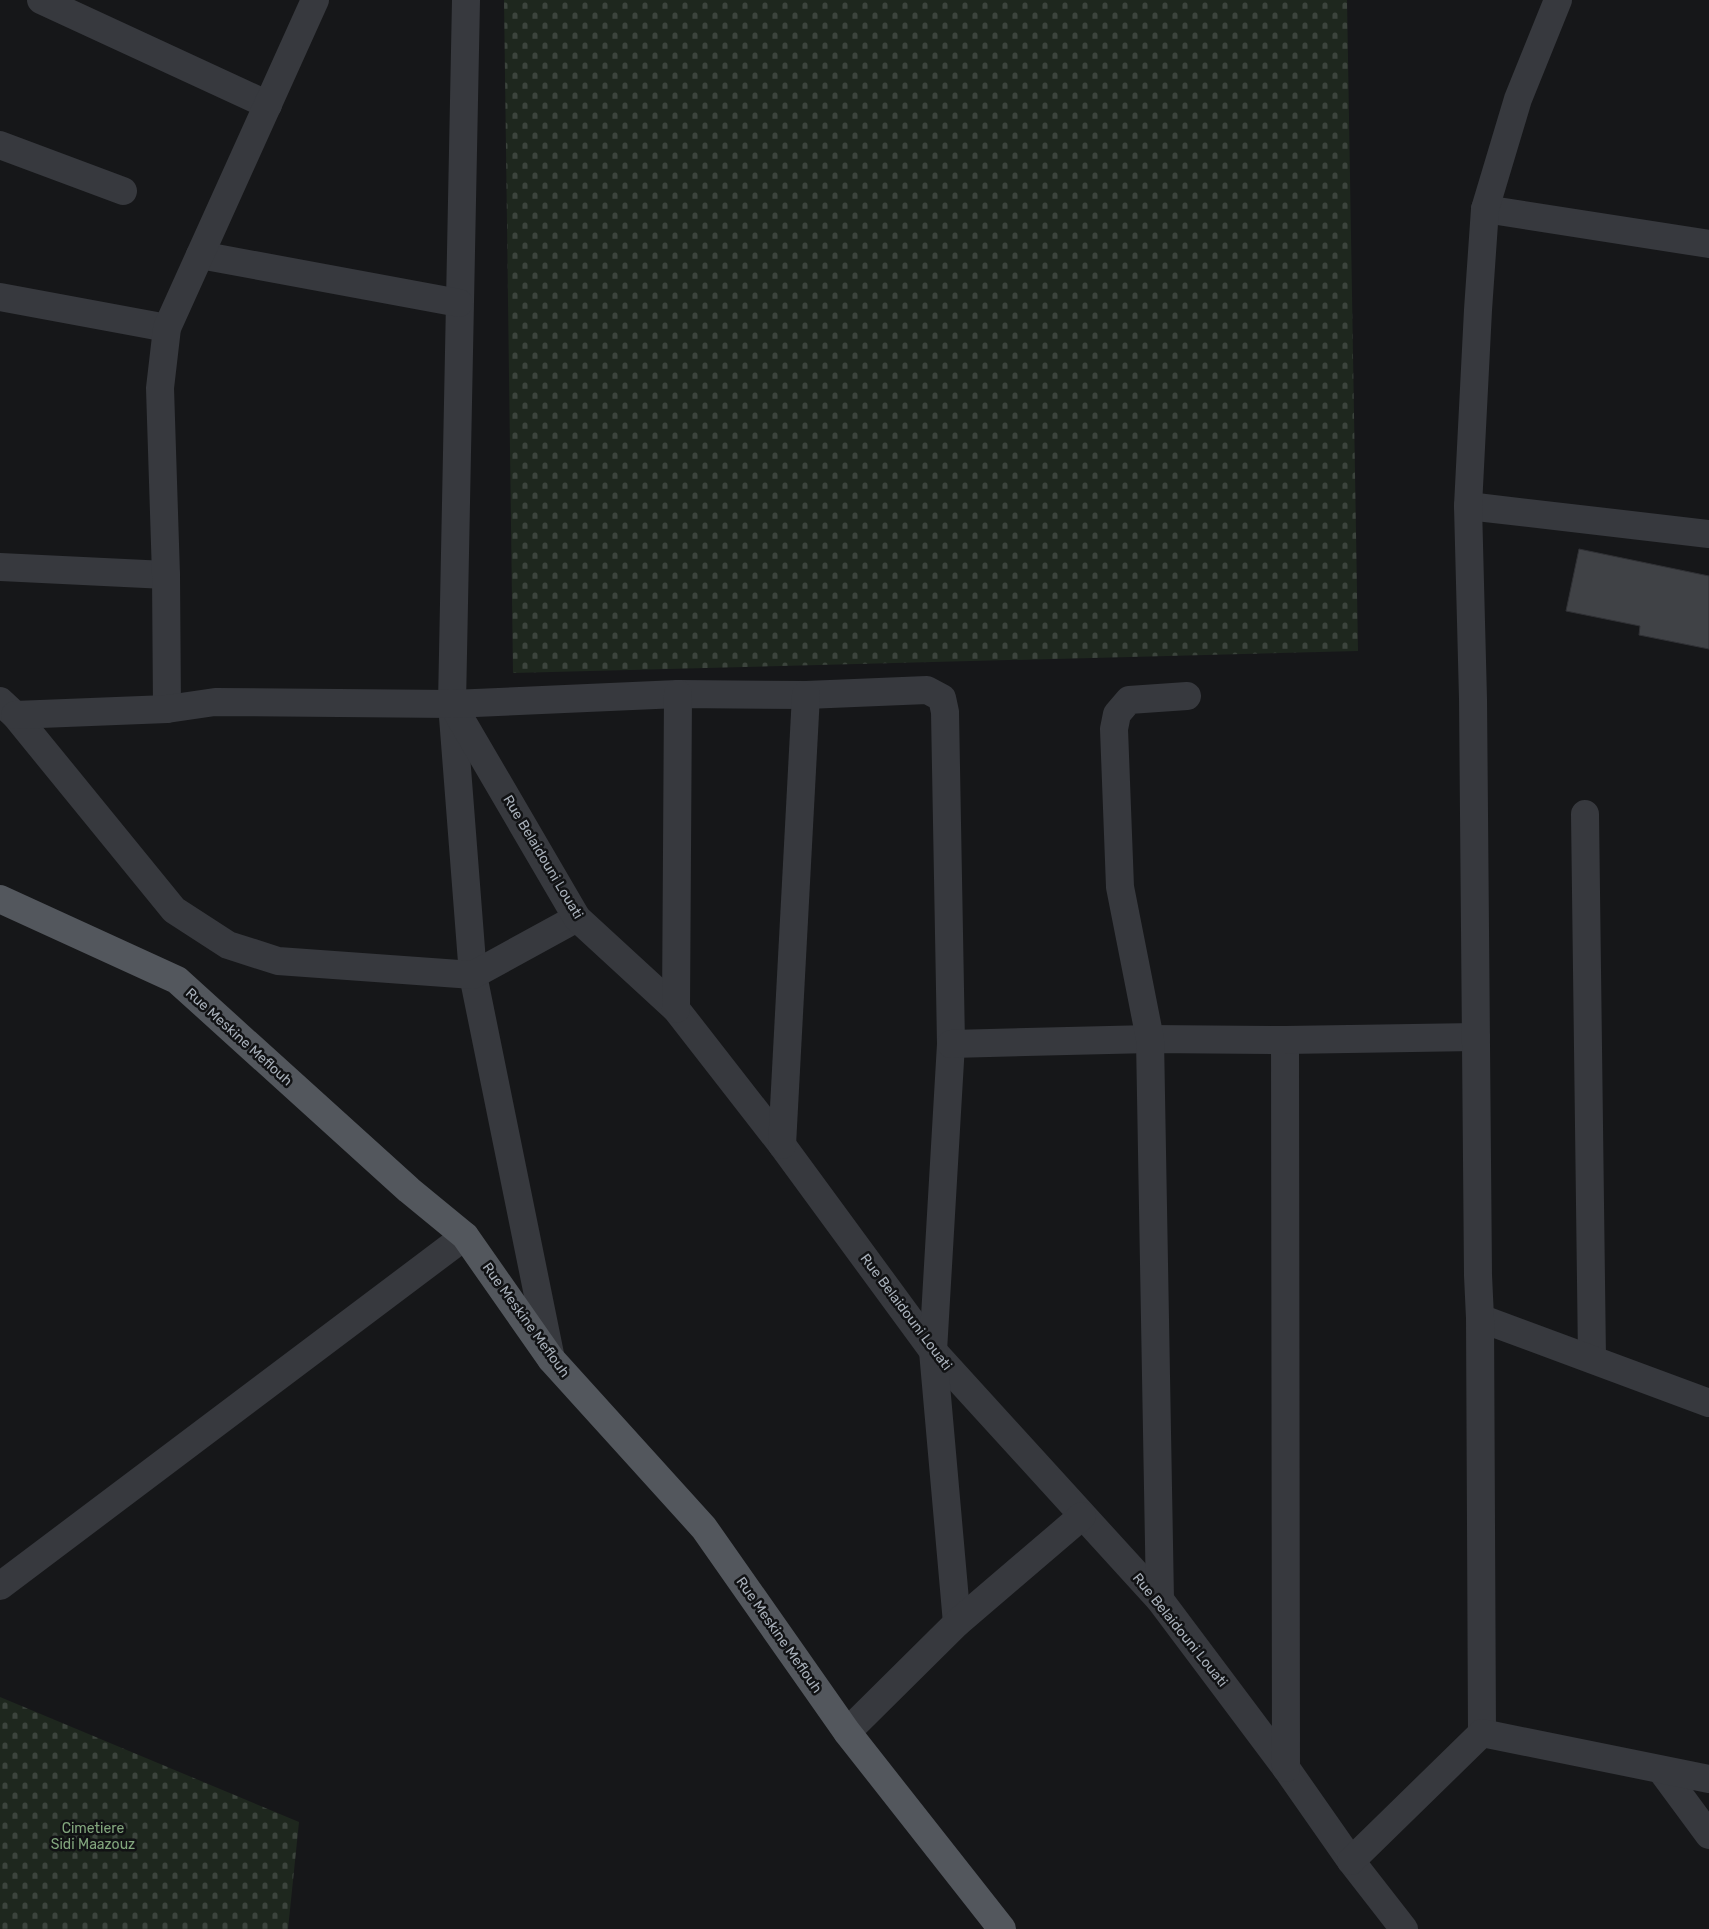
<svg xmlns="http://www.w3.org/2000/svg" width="1709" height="1929" viewBox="0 0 1709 1929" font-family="Rubik,sans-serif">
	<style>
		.cemetery { fill: url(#cemetery-stones) }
		.building { fill: #404246; stroke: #303135 }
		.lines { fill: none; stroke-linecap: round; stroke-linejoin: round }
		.minor { stroke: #37393e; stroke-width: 28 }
		.major { stroke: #53575d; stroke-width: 28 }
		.labels { text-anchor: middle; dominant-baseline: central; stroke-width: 5; stroke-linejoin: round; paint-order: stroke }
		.street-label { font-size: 14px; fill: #a8b0ba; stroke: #111214 }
		.park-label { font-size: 14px; fill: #82a67d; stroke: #111214 }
	</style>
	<defs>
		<pattern id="cemetery-stones" width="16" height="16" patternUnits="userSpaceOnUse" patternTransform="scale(1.25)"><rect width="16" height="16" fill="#1e271e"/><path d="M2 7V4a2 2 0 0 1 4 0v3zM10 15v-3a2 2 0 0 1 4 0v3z" fill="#3c443d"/></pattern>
	</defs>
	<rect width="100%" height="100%" fill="#161719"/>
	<g class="cemetery">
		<polygon points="504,0 1347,0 1358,651 513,673"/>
		<polygon points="0,1697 299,1822 288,1929 0,1929"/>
	</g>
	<polygon class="building" points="1579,549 1709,576 1709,649 1639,635 1640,626 1566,611"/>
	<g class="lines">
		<g class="minor">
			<polyline points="41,0 268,105"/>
			<polyline points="466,0 452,704 473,975 551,1359"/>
			<polyline points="0,145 123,191"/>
			<polyline points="1485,209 1709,244"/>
			<polyline points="200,255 459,303"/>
			<polyline points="0,297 167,328"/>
			<polyline points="1468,506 1709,534"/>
			<polyline points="0,567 166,575"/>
			<polyline points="0,701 15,715 174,910 228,945 278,961 473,975 577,918"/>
			<polyline points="452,704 577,918 676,1009 782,1145 933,1351 1160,1600 1286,1768 1351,1861 1404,1929"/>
			<polyline points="167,709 166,575 160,388 167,328 315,0"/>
			<polyline points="15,715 167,709 215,702 452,704 678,694 806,695 927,690 942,698 945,712 951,1044 933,1351 957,1623"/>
			<polyline points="1585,814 1592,1359"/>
			<polyline points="676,1009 678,694"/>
			<polyline points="1285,1040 1286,1768"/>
			<polyline points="951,1044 1150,1039 1285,1040 1476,1037"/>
			<polyline points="782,1145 806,695"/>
			<polyline points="1480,1318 1709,1403"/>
			<polyline points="0,1586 465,1236"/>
			<polyline points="1160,1600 1150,1039 1120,887 1114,729 1117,714 1129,700 1187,696"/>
			<polyline points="847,1732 957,1623 1082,1516"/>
			<polyline points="1482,1733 1480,1318 1478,1275 1473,699 1468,506 1478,310 1485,209 1518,99 1558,0"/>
			<polyline points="1661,1770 1709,1835"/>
			<polyline points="1351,1861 1482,1733 1709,1779"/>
		</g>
		<polyline class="major" points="0,899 177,980 409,1190 465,1236 551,1359 704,1528 847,1732 1002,1929"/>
	</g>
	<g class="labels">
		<g class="street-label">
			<text transform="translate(543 857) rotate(59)">Rue Belaidouni Louati</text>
			<text transform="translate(239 1037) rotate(42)">Rue Meskine Meflouh</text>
			<text transform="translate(906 1312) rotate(53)">Rue Belaidouni Louati</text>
			<text transform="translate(526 1320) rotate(54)">Rue Meskine Meflouh</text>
			<text transform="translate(1180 1630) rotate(51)">Rue Belaidouni Louati</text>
			<text transform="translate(779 1635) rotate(55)">Rue Meskine Meflouh</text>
		</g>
		<g class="park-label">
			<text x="93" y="1828">Cimetiere<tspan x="93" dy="16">Sidi Maazouz</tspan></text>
		</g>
	</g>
</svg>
